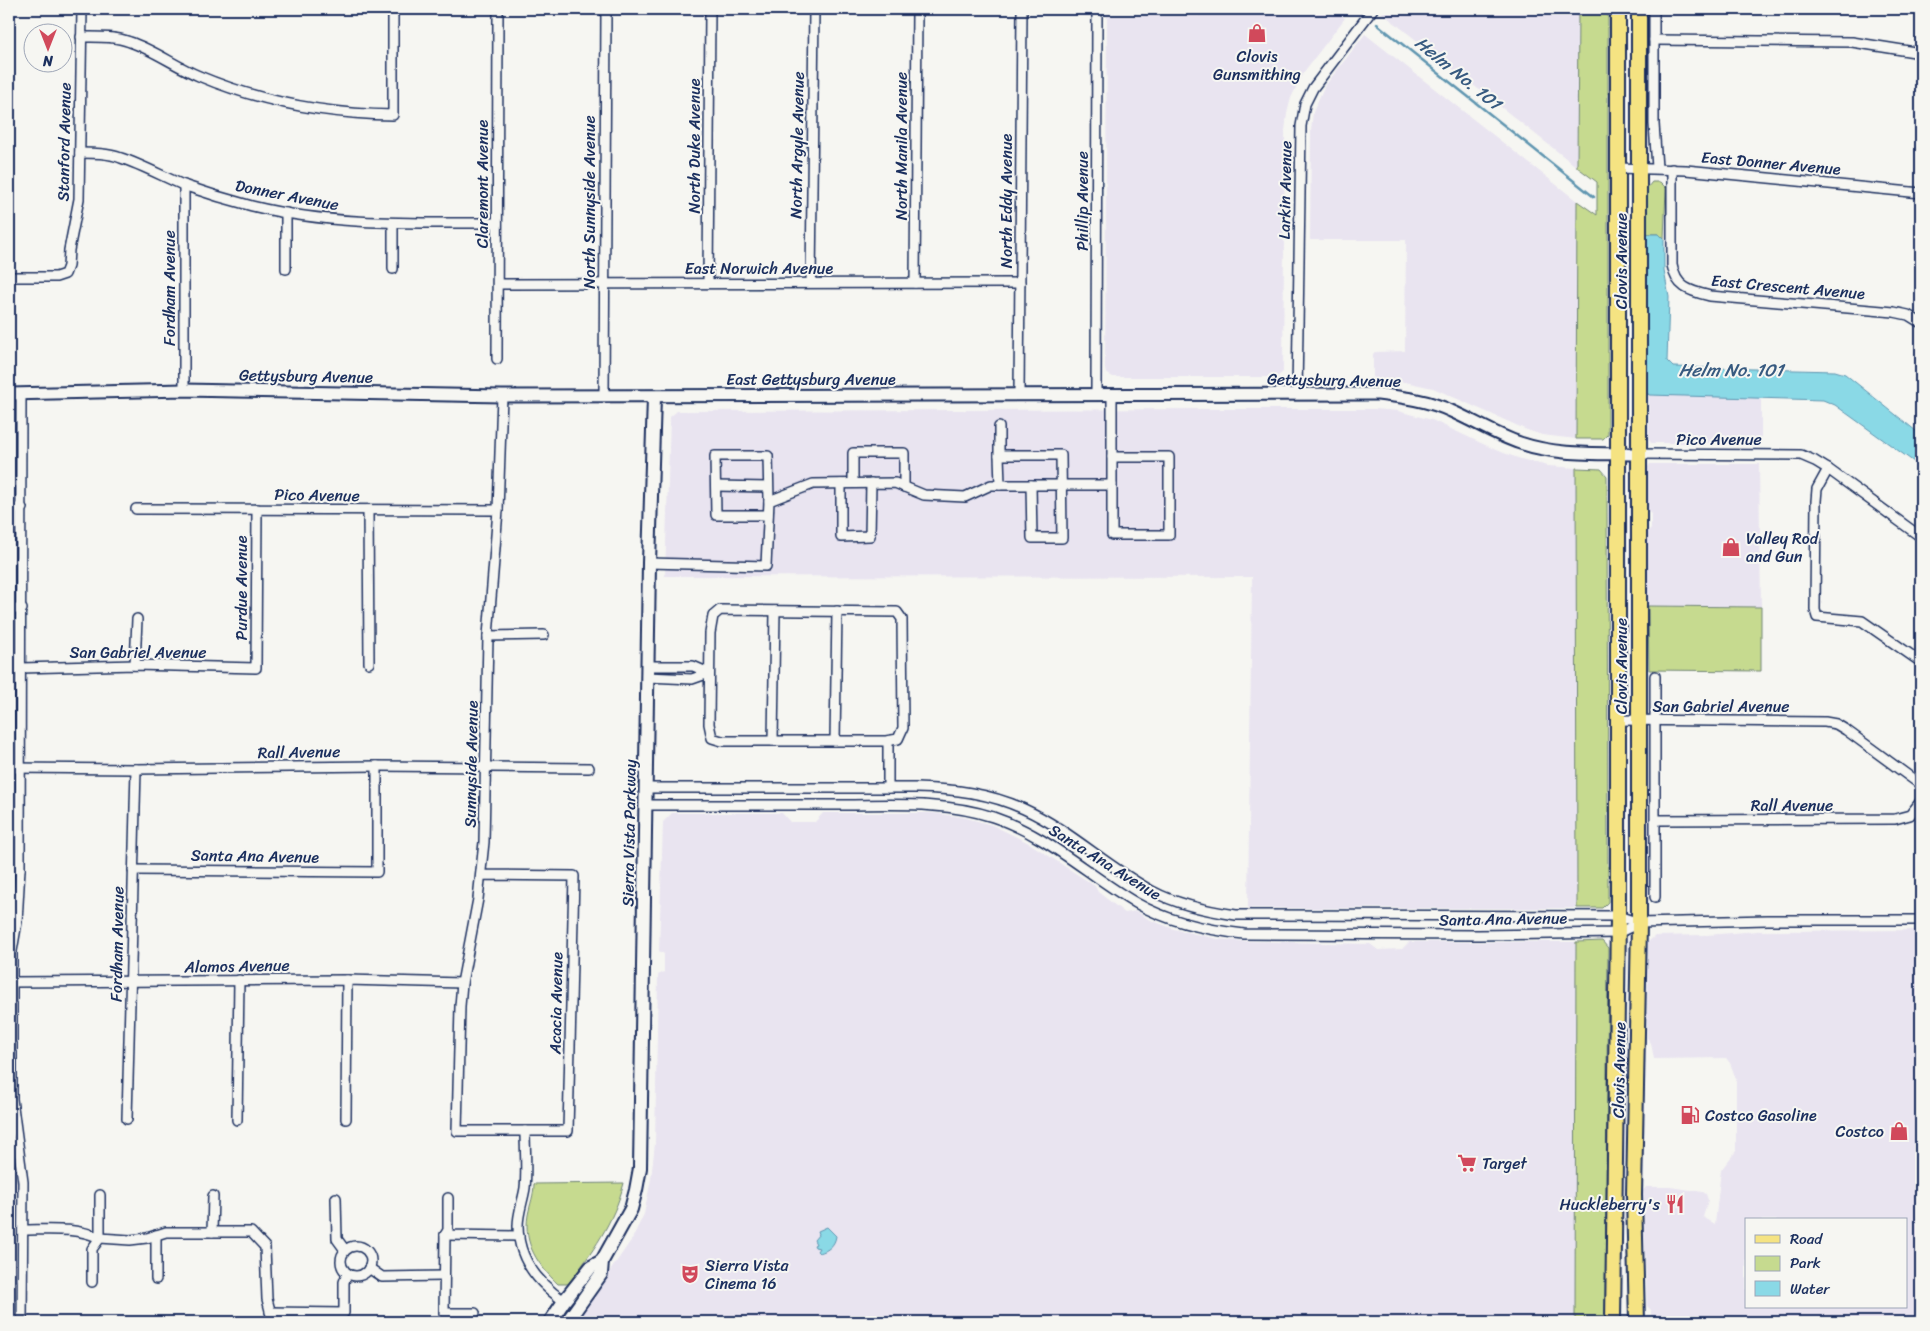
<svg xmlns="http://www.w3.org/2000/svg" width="1930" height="1331" viewBox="0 0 1930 1331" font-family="Sriracha,sans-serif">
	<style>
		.built { fill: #e9e4f0; fill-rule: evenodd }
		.green { fill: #c6da8f; stroke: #708476 }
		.water { fill: #8ad9e6; stroke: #5e95b0 }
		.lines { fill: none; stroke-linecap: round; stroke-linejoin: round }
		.stream { stroke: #5e95b0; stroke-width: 2.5 }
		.minor-casing { stroke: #1b2f5e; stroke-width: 12 }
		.tertiary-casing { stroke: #1b2f5e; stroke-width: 15 }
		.secondary-casing { stroke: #1b2f5e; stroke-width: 16 }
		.primary-casing { stroke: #1b2f5e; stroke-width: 18 }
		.minor { stroke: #f6f6f2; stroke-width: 9 }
		.tertiary { stroke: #f6f6f2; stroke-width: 11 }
		.secondary { stroke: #f6f6f2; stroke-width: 12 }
		.primary { stroke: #f5e382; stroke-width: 14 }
		.labels { text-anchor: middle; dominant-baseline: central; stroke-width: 4; stroke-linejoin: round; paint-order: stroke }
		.poi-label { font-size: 16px; fill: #1b2f5e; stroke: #f6f6f2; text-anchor: start }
		.street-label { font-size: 16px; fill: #1b2f5e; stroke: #f6f6f2 }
		.water-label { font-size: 18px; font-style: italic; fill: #375a80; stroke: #f6f6f2 }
	</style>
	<rect width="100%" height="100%" fill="#f6f6f2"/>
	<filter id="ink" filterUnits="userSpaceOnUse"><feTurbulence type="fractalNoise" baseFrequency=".02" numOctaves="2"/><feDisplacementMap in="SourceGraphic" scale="10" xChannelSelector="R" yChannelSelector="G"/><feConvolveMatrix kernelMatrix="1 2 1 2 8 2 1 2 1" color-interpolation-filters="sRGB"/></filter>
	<g filter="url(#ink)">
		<g class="built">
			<polygon points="1204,9 1334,9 1345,18 1303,73 1291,98 1287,113 1285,131 1283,372 1277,377 1113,377 1106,373 1105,369 1107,16 1198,16"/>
			<polygon points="1385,9 1578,9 1577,167 1382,13"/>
			<polygon points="1365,34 1577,201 1576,439 1542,435 1527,430 1433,388 1405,382 1373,380 1373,354 1375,352 1405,351 1406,240 1310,240 1311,131 1313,112 1324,87"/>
			<polygon points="1649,395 1761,397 1761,443 1651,443 1649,440"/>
			<polygon points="1211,409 1375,409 1398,411 1432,420 1498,451 1521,459 1548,466 1576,468 1577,908 1248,908 1252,577 665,576 670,417 677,411"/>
			<polygon points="1650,464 1759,464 1761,607 1648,606 1648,531 1651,528 1651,514 1648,511 1648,467"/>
			<polygon points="672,813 782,813 790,822 815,822 823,813 933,813 963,817 992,825 1029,843 1095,886 1098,892 1125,913 1136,911 1148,919 1174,929 1218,939 1241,941 1370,944 1378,950 1402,949 1409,942 1576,942 1575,1322 575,1322 632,1239 644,1214 651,1179 655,1143 658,975 664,972 664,954 659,951 663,822"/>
			<path d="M1921 930V1322H1651V1310L1647 1306 1643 1191 1646 1187H1670L1703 1192 1706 1194 1708 1200 1703 1217 1715 1224 1721 1170 1736 1151V1079L1730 1063 1726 1058 1654 1059 1651 1043 1647 1038 1648 942 1655 936 1706 935 1758 931ZM1746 1220H1906V1307H1746Z"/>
			<polygon points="434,1317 434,1322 281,1322 290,1321"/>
		</g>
		<g class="green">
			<polygon points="1578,9 1608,9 1608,434 1603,439 1576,439 1577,201 1597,215 1597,182 1577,167"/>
			<polygon points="1652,182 1660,182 1666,188 1664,239 1658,234 1647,234 1647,188"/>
			<polygon points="1576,468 1601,469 1607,476 1608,902 1602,908 1577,908"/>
			<polygon points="1648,606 1761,607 1761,671 1649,670"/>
			<polygon points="1602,941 1608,948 1605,1322 1575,1322 1576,942"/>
			<path d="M624 1183C614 1222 592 1253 568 1284H558C538 1265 523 1244 528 1215 530 1204 534 1195 534 1184Z"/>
		</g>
		<g class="water">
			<polygon points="1647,234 1659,234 1664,239 1664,271 1669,297 1667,361 1673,367 1835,371 1845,374 1921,435 1921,467 1835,405 1823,400 1649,395 1646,391"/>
			<path d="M827 1227 836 1236C835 1245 828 1251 819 1253L817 1251 819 1248 815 1247 814 1245 816 1244 814 1240 819 1234 818 1231Z"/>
		</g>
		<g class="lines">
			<polyline class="stream" points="1377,24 1594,197"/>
			<g class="minor-casing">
				<g id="minor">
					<polyline points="362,9 393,10"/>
					<polyline points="1654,9 1654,124 1657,168"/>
					<path d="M81 37C97 37 115 36 130 42 154 50 175 66 199 76 261 102 326 114 393 115V9"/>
					<polyline points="1654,40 1852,42 1921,53"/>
					<path d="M80 153C93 153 108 153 121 158 142 165 162 176 183 185 206 193 229 200 252 206 333 226 415 223 497 223"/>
					<polyline points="1617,168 1686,170 1921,193"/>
					<path d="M1672 169V265C1676 288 1690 291 1710 296L1894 312 1908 315 1921 323"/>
					<polyline points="286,213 286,269"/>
					<polyline points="393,223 393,269"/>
					<polyline points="9,277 56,277 65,274 68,266 69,250 79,199 82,9"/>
					<polyline points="811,282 814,9"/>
					<polyline points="708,283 710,9"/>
					<polyline points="915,283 917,9"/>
					<polyline points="498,284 1020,283"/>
					<polyline points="497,359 498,9"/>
					<polyline points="184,390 184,185"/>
					<polyline points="21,394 20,869 17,922 12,951 12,1099 23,1182 22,1322"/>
					<polyline points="1019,394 1022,9"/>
					<polyline points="1096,394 1097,9"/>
					<polyline points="1297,394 1301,126 1305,104 1313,88 1373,9"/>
					<polyline points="604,396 606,9"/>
					<polyline points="999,427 999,455"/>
					<polyline points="1637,454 1801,455 1815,461 1828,469 1921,537"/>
					<polyline points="1112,457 1112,485"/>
					<polyline points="1828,469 1817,489 1816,501 1815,610 1817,617 1862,621 1921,662"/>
					<polyline points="853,483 853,453 904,453 904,487"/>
					<polyline points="841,484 841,537 870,536 871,483"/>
					<polyline points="1000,485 999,455 1061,455 1062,538 1032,538 1031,485"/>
					<polyline points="716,486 768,487"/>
					<polyline points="9,508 22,508"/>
					<polyline points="136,509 498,510"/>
					<polyline points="368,510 369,663"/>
					<polyline points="768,515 716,515 715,456 768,456 769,501"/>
					<polyline points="649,563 766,566 769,501 813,484 895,483 924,495 965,497 991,485 1112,485 1112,535 1169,535 1169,457 1112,457 1112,394"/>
					<polyline points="9,609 22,609"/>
					<polygon points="720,610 897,612 902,619 903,728 898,739 886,741 722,741 712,738 709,724 710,633 713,616"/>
					<polyline points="488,636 544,635"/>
					<polyline points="135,665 137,619"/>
					<polyline points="648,666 693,666 709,673"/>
					<polyline points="21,668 135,665 256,668 257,509"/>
					<polyline points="1655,676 1655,897"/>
					<polyline points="647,677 692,679 709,673"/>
					<polyline points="1617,720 1825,722 1836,724 1846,730 1921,785"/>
					<polyline points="773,741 775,611"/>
					<polyline points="835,741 837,611"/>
					<polyline points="888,741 888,788"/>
					<polyline points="9,768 136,769 377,766 589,768"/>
					<path d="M646 788H916C954 789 989 793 1024 809 1070 830 1107 867 1152 891 1178 905 1208 911 1236 915L1618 916 1639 923 1768 920H1921"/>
					<path d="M646 805C711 805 777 805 843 805 893 805 945 801 993 817 1047 835 1088 875 1136 903 1169 922 1206 930 1244 934L1478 935 1618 933 1639 923"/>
					<polyline points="1656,820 1895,819 1910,815 1921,801"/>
					<polyline points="9,869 20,869"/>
					<polyline points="133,870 377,872 377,766"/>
					<polyline points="482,875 574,876 568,1131 457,1131 460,1006 462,983 478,899 484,842 488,636 498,510 502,396"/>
					<polyline points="12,982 347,980 462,983"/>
					<polyline points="127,1119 136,769"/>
					<polyline points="346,1119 347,980"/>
					<polyline points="237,1120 239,980"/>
					<path d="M525 1131C525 1150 527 1169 525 1188 523 1201 518 1213 518 1226 518 1259 538 1283 564 1301"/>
					<polyline points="336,1198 337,1239 345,1250"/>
					<polyline points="448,1198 448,1230 445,1235 519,1236"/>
					<path d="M23 1230C49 1230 75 1227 100 1238V1195"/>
					<polyline points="212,1232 213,1196"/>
					<polyline points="156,1235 156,1279"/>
					<polyline points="445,1235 444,1313 475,1313"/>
					<circle cx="356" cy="1261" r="15"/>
					<polyline points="369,1268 382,1277 444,1276"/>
					<polyline points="92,1282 92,1249 100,1238 130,1240 147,1238 166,1232 251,1232 265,1247 267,1299 273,1322"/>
					<polyline points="270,1312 344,1313 344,1282 347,1274"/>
				</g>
			</g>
			<g class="tertiary-casing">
				<path id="tertiary" d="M9 394 184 390 502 396 1377 394C1402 397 1428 400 1451 411 1474 421 1496 435 1520 443 1559 456 1597 453 1637 454"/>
			</g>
			<g class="secondary-casing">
				<g id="secondary">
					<polyline points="550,1322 564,1301 591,1267 602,1261"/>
					<polyline points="567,1322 601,1274 602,1261 631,1209 636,1190 640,1168 649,563 654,397"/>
				</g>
			</g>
			<g class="primary-casing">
				<g id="primary">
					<polyline points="1613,1322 1618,916 1618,9"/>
					<polyline points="1637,1322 1634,1195 1639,923 1639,9"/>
				</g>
			</g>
			<use href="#minor" class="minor"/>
			<use href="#tertiary" class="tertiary"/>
			<use href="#secondary" class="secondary"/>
			<use href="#primary" class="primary"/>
		</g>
	</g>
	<defs>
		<g id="shop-bare" transform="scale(1.5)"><path d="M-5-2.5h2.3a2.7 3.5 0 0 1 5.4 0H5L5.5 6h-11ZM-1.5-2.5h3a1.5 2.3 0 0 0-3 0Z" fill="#d1495b" stroke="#f6f6f2" stroke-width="2.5" paint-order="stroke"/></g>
		<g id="fuel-bare" transform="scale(1.5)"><path d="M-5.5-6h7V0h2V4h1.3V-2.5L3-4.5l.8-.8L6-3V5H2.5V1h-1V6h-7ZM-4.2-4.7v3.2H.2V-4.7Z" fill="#d1495b" stroke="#f6f6f2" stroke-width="2.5" paint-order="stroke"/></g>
		<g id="supermarket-bare" transform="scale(1.5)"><path d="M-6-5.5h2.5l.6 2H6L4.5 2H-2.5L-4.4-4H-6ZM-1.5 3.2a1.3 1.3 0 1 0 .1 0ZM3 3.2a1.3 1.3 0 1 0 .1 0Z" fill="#d1495b" stroke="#f6f6f2" stroke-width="2.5" paint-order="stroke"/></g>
		<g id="restaurant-bare" transform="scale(1.5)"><path d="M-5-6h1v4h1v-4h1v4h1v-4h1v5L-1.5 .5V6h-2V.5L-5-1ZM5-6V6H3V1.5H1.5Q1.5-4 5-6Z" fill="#d1495b" stroke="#f6f6f2" stroke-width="2.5" paint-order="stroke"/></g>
		<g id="theatre-bare" transform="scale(1.5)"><path d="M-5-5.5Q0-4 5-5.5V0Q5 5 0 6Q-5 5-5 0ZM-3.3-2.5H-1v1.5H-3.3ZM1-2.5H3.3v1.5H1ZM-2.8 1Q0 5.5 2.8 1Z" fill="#d1495b" stroke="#f6f6f2" stroke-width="2.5" paint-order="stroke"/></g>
	</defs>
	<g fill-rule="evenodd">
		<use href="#shop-bare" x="1257" y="33"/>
		<use href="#shop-bare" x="1731" y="547"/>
		<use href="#fuel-bare" x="1690" y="1115"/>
		<use href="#shop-bare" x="1899" y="1131"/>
		<use href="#supermarket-bare" x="1467" y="1163"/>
		<use href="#restaurant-bare" x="1675" y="1204"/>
		<use href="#theatre-bare" x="690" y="1274"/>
	</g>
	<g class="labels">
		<g class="poi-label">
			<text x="1257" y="56" text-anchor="middle">Clovis<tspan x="1257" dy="18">Gunsmithing</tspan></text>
			<text x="1746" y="538">Valley Rod<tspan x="1746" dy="18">and Gun</tspan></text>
			<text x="1705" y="1115">Costco Gasoline</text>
			<text x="1884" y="1131" text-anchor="end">Costco</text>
			<text x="1482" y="1163">Target</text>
			<text x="1660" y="1204" text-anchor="end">Huckleberry's</text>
			<text x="705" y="1265">Sierra Vista<tspan x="705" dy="18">Cinema 16</tspan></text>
		</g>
		<g class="street-label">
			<text transform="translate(64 142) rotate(-89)">Stanford Avenue</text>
			<text transform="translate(797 145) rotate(-89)">North Argyle Avenue</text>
			<text transform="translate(694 146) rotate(-90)">North Duke Avenue</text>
			<text transform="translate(901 146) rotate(-90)">North Manila Avenue</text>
			<text transform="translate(1771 163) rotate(5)">East Donner Avenue</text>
			<text transform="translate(482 184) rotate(-90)">Claremont Avenue</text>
			<text transform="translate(1285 190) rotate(-89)">Larkin Avenue</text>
			<text transform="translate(287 195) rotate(11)">Donner Avenue</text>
			<text transform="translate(1006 201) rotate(-90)">North Eddy Avenue</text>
			<text transform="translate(1082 201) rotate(-90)">Phillip Avenue</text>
			<text transform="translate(589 202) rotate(-90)">North Sunnyside Avenue</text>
			<text transform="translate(1621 261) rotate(-90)">Clovis Avenue</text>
			<text x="759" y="268">East Norwich Avenue</text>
			<text transform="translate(1788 287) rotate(5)">East Crescent Avenue</text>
			<text transform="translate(169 288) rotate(-90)">Fordham Avenue</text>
			<text transform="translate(306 376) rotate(1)">Gettysburg Avenue</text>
			<text x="811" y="379">East Gettysburg Avenue</text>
			<text transform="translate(1334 380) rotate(1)">Gettysburg Avenue</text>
			<text x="1719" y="439">Pico Avenue</text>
			<text transform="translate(317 495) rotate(1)">Pico Avenue</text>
			<text transform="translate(241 588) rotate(-90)">Purdue Avenue</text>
			<text x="138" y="652">San Gabriel Avenue</text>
			<text transform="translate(1621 666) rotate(-90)">Clovis Avenue</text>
			<text x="1721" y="706">San Gabriel Avenue</text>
			<text transform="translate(299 752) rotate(-1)">Rall Avenue</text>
			<text transform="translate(471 764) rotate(-89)">Sunnyside Avenue</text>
			<text x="1792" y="805">Rall Avenue</text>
			<text transform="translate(629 833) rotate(-89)">Sierra Vista Parkway</text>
			<text transform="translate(255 856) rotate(1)">Santa Ana Avenue</text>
			<text transform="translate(1105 862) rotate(32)">Santa Ana Avenue</text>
			<text transform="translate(1503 919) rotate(-1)">Santa Ana Avenue</text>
			<text transform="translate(117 944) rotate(-89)">Fordham Avenue</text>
			<text transform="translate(237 966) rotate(-1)">Alamos Avenue</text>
			<text transform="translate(556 1003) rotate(-89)">Acacia Avenue</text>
			<text transform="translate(1619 1070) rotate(-89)">Clovis Avenue</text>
		</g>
		<g class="water-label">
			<text transform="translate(1458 73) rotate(39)">Helm No. 101</text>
			<text x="1731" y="370">Helm No. 101</text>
		</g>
	</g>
	<rect width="1930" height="1331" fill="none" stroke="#f6f6f2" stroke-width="30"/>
	<rect x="15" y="15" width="1900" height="1301" fill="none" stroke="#1b2f5e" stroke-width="2" filter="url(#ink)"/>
	<rect x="1745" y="1218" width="162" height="90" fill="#f6f6f2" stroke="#9ea6b7"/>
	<rect x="1755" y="1235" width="25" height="8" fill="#f5e382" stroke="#9ea6b7"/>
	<text x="1790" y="1244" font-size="15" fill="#1b2f5e">Road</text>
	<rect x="1755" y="1256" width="25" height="15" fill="#c6da8f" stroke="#9ea6b7"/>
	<text x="1790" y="1268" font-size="15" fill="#1b2f5e">Park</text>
	<rect x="1755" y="1281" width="25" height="15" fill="#8ad9e6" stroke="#9ea6b7"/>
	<text x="1790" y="1294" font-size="15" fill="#1b2f5e">Water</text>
	<g transform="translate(48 48) rotate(180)"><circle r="24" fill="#f6f6f2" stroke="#9ea6b7"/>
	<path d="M0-4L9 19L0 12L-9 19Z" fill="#d1495b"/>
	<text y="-8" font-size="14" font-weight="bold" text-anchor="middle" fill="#1b2f5e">N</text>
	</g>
</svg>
